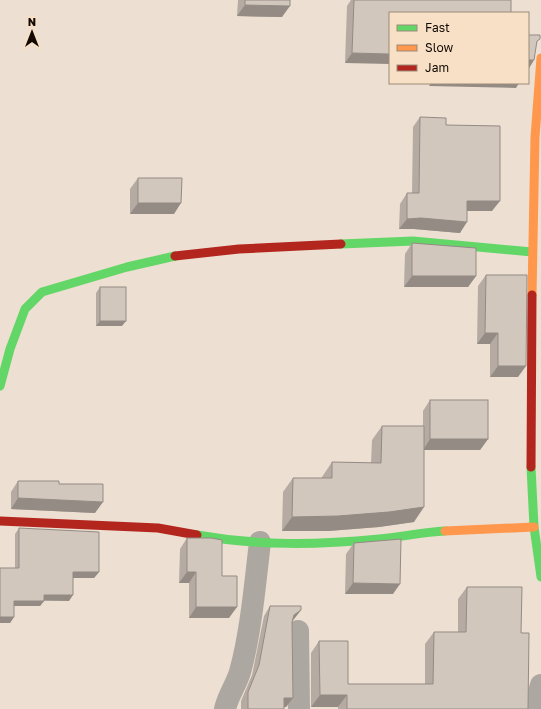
<svg xmlns="http://www.w3.org/2000/svg" width="541" height="709" viewBox="0 0 541 709" font-family="'Golos Text',sans-serif">
	<style>
		.lines { fill: none; stroke-linecap: round; stroke-linejoin: round }
		.street { stroke: #aca8a1; stroke-width: 22 }
		.fast { stroke: #63d668; stroke-width: 9 }
		.slow { stroke: #ff974d; stroke-width: 9 }
		.jam { stroke: #b3261e; stroke-width: 9 }
		.wall { fill: #b5aba3 }
		.shaded-wall { fill: #938b84 }
		.building { fill: #d2c7bd; stroke: #938b84 }
	</style>
	<rect width="100%" height="100%" fill="#eddfd1"/>
	<g class="lines">
		<g class="street">
			<polyline points="298,631 299,709"/>
			<path d="M225 709C228 696 236 685 240 672 251 632 255 584 260 542"/>
			<polyline points="534,709 541,685"/>
		</g>
		<g class="fast">
			<polyline points="341,244 413,241 532,252"/>
			<polyline points="0,386 10,349 25,309 42,292 127,267 175,256"/>
			<polyline points="531,467 534,527 541,577"/>
			<path d="M197 535C259 546 317 545 379 539 401 537 423 532 445 531"/>
		</g>
		<g class="slow">
			<polyline points="532,295 535,137 541,58"/>
			<polyline points="445,531 534,527"/>
		</g>
		<g class="jam">
			<polyline points="175,256 239,249 341,244"/>
			<polyline points="531,467 532,295"/>
			<polyline points="0,521 158,528 197,535"/>
		</g>
	</g>
	<g class="wall">
		<polygon points="238,0 290,0 282,17 237,16"/>
		<polygon points="351,0 511,0 345,63 347,6"/>
		<polygon points="420,117 446,125 492,211 467,211 460,233 414,229 399,229 400,204 407,193 412,193 413,127"/>
		<polygon points="138,178 174,214 130,214 130,189"/>
		<polygon points="412,243 476,276 468,287 404,287 405,254"/>
		<polygon points="486,275 518,377 490,377 490,344 477,344 478,286"/>
		<polygon points="100,287 122,326 96,326 96,293"/>
		<polygon points="430,400 488,439 480,450 424,450 414,522 379,527 328,531 282,531 283,492 293,478 322,478 322,477 332,462 371,463 372,440 382,426 423,426 423,411"/>
		<polygon points="18,481 59,484 95,513 11,509 11,492"/>
		<polygon points="19,528 99,572 94,578 73,578 69,601 44,601 40,606 14,606 14,617 10,623 0,623 15,568 15,534"/>
		<polygon points="187,538 222,576 229,618 189,618 189,583 179,583 180,549"/>
		<polygon points="354,543 393,594 345,594 346,554"/>
		<polygon points="467,587 521,633 528,709 338,709 338,707 311,707 311,653 319,641 348,684 425,684 425,644 434,632 458,632 458,599"/>
		<polygon points="270,606 301,610 294,619 292,621 293,698 286,707 284,707 284,709 241,709 241,701 252,675 264,616"/>
	</g>
	<g class="shaded-wall">
		<polygon points="245,5 290,6 282,17 237,16"/>
		<polygon points="352,53 390,54 390,64 345,63"/>
		<polygon points="528,60 534,60 528,70"/>
		<polygon points="431,83 519,83 516,88 429,86"/>
		<polygon points="467,201 500,201 492,211 460,211"/>
		<polygon points="138,203 181,203 174,214 130,214"/>
		<polygon points="421,218 467,222 460,233 414,229 399,229 407,219"/>
		<polygon points="412,276 476,276 468,287 404,287"/>
		<polygon points="100,321 126,321 122,326 96,326"/>
		<polygon points="485,333 498,333 490,344 477,344"/>
		<polygon points="498,366 526,366 518,377 490,377"/>
		<polygon points="430,439 488,439 480,450 423,450"/>
		<polygon points="18,498 103,502 95,513 11,509"/>
		<polygon points="424,507 414,522 379,527 328,531 282,531 292,517"/>
		<polygon points="73,572 99,572 94,578 69,578"/>
		<polygon points="187,572 196,572 189,583 179,583"/>
		<polygon points="353,583 400,584 393,594 345,594"/>
		<polygon points="44,595 73,595 69,601 40,600"/>
		<polygon points="14,601 44,601 40,606 10,606"/>
		<polygon points="196,607 237,607 229,618 189,618"/>
		<polygon points="301,610 294,619 287,625 294,615"/>
		<polygon points="0,617 14,617 10,623 0,623"/>
		<polygon points="320,695 347,695 338,707 311,707"/>
		<polygon points="284,698 293,698 286,707 278,707"/>
	</g>
	<g class="building">
		<polygon points="245,0 290,0 290,6 245,5"/>
		<polygon points="354,0 511,0 511,13 390,13 390,54 352,53"/>
		<polygon points="528,35 540,35 540,39 537,41 536,47 534,60 528,60"/>
		<polygon points="420,117 446,118 446,125 500,126 500,201 467,201 467,222 421,218 407,219 407,193 419,193"/>
		<polygon points="138,178 182,178 181,203 138,203"/>
		<polygon points="412,243 476,248 476,276 412,276"/>
		<polygon points="486,275 527,275 526,366 498,366 498,333 485,333"/>
		<rect x="100" y="287" width="26" height="34"/>
		<rect x="430" y="400" width="58" height="39"/>
		<polygon points="382,426 424,426 424,507 389,512 338,516 292,517 293,478 332,478 332,462 381,463"/>
		<polygon points="18,481 59,481 59,484 103,484 103,502 18,498"/>
		<polygon points="19,528 99,532 99,572 73,572 73,595 44,595 44,601 14,601 14,617 0,617 0,568 19,568"/>
		<polygon points="187,538 211,538 222,540 222,576 237,576 237,607 196,607 196,572 187,572"/>
		<polygon points="401,539 400,584 353,583 354,543"/>
		<polygon points="467,587 522,587 521,633 529,633 528,709 347,709 347,695 320,695 319,641 348,641 348,684 433,684 434,632 466,632"/>
		<polygon points="270,606 301,606 301,610 294,615 292,622 293,698 284,698 284,709 248,709 248,692 259,665"/>
	</g>
	<rect x="389" y="12" width="140" height="72" fill="#f8e0c6" stroke="#9c8a78"/>
	<rect x="397" y="25" width="20" height="6" fill="#63d668" stroke="#9c8a78"/>
	<text x="425" y="32" font-size="12" fill="#120a03">Fast</text>
	<rect x="397" y="45" width="20" height="6" fill="#ff974d" stroke="#9c8a78"/>
	<text x="425" y="52" font-size="12" fill="#120a03">Slow</text>
	<rect x="397" y="65" width="20" height="6" fill="#b3261e" stroke="#9c8a78"/>
	<text x="425" y="72" font-size="12" fill="#120a03">Jam</text>
	<g transform="translate(32 32)" stroke="#f8e0c6" stroke-width="3" paint-order="stroke">
	<path d="M0-3L7 15L0 10L-7 15Z" fill="#120a03"/>
	<text y="-6" font-size="11" font-weight="bold" text-anchor="middle" fill="#120a03">N</text>
	</g>
</svg>
